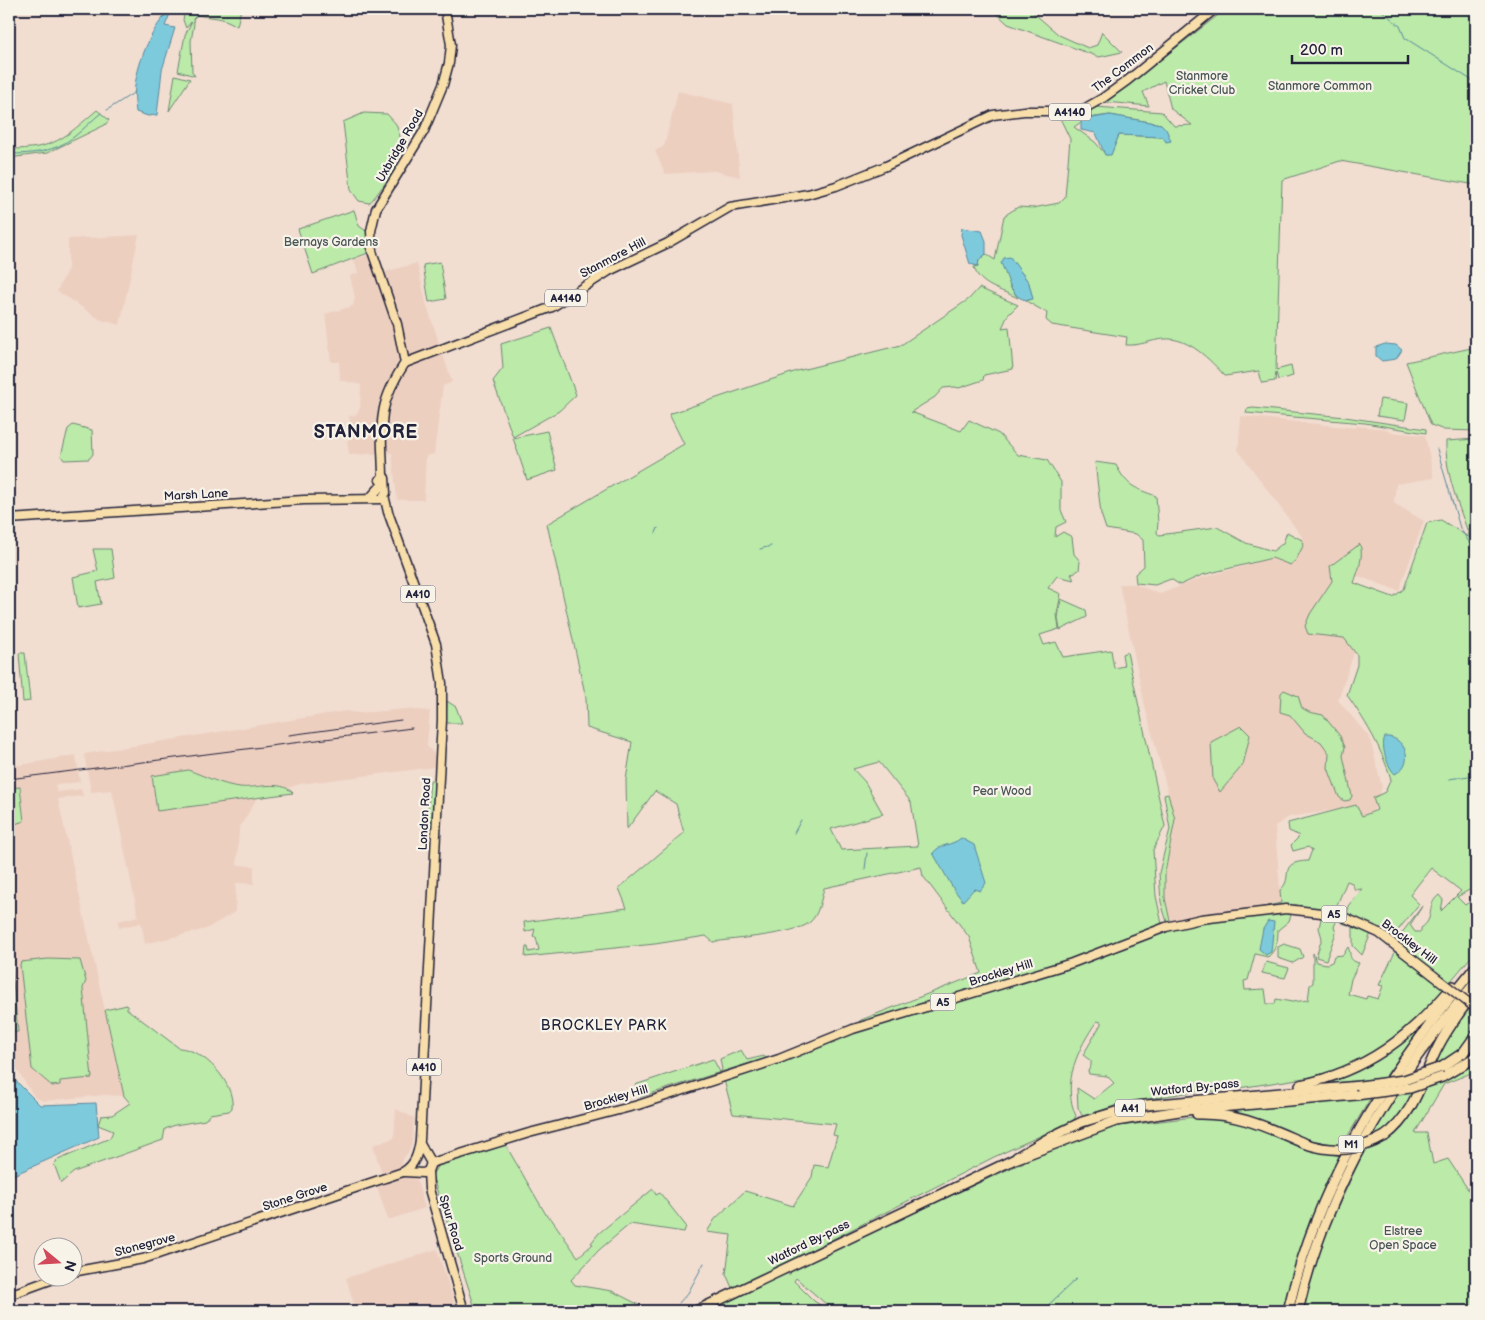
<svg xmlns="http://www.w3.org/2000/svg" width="1485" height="1320" viewBox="0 0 1485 1320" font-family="'Balsamiq Sans',sans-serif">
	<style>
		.built { fill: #edcfc0 }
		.green { fill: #bbeaa9; stroke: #6e8672; fill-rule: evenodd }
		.water { fill: #7ecadd; stroke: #59879c }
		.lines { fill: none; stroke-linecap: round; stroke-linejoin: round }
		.stream { stroke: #59879c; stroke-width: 1 }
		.primary-casing { stroke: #22223b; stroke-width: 11 }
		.highway-casing { stroke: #22223b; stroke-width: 12 }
		.primary { stroke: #f8deab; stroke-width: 8 }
		.highway { stroke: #f8deab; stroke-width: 9 }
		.rail { stroke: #22223b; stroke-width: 1 }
		.primary-bridge-casing { stroke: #22223b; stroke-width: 11; stroke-linecap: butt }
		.highway-bridge-casing { stroke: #22223b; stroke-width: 12; stroke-linecap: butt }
		.primary-bridge { stroke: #f8deab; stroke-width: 8 }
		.highway-bridge { stroke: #f8deab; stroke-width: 9 }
		.labels { text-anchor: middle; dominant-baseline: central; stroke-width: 4.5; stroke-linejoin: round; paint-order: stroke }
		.shield { fill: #f7f3e8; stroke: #62616f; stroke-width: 1 }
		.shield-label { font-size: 11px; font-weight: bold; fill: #22223b }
		.street-label { font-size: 12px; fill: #22223b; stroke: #f7f3e8 }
		.park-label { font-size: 12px; fill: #485456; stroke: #f7f3e8 }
		.neighbourhood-label { font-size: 14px; letter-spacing: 1px; fill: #22223b; stroke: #f7f3e8 }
		.district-label { font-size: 18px; font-weight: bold; letter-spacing: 1px; fill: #22223b; stroke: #f7f3e8 }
	</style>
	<rect width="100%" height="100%" fill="#f1ded1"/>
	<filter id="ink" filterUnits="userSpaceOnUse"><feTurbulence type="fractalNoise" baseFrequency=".02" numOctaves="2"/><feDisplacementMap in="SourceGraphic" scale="10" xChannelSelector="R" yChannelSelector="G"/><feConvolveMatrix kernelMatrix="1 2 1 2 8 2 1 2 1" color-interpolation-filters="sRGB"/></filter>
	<g filter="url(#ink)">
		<g class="built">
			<polygon points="678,91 733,104 740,177 714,171 665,174 655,151 664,146"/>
			<polygon points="139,235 120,325 101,320 57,291 68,268 68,239"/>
			<polygon points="369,254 377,274 417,263 427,306 452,382 443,386 434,454 426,456 424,500 397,500 392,453 349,455 347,440 353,438 349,416 356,415 360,408 361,385 340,380 339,362 331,362 325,314 353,306 355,298 350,276 358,273 354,260"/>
			<polygon points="1241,416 1356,428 1356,426 1387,429 1389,432 1425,435 1434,478 1396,484 1394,503 1424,521 1399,591 1333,567 1355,650 1338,700 1370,738 1382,787 1374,810 1359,821 1349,808 1289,817 1275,826 1281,903 1170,921 1165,898 1165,873 1175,819 1146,711 1119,584 1135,584 1160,594 1201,578 1272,558 1280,559 1288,566 1302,537 1238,450"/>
			<polygon points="404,709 430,711 427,746 436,756 436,767 300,784 288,788 271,785 241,787 225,784 188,770 157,811 257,798 239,829 237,865 254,866 254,884 236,883 235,912 206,929 145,944 141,923 119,928 118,921 138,916 112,790 91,792 84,754 345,711 359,713"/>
			<polygon points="76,755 80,782 55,785 57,792 81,789 83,796 58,799 124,1096 105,1095 45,1101 35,1098 9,1057 9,826 24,820 20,788 9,788 9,767"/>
			<polygon points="396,1109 414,1118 412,1143 408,1153 401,1161 406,1176 416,1177 425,1208 388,1220 377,1187 385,1184 373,1145 394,1138"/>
			<polygon points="437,1249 457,1311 356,1311 346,1278"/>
		</g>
		<g class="green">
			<path d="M185 9H241L237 26C219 15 215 19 197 15L193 19 194 24 191 41 192 72 195 76 178 71 185 35 192 21 186 28 183 20Z"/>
			<polygon points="992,9 1029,9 1059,35 1088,48 1097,45 1102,32 1122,52 1099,57 1008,24"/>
			<path d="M1226 9H1476V185L1340 161 1282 180 1276 370 1291 366 1293 376 1278 380 1276 372 1275 381 1262 383 1259 371 1225 376C1210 360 1189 337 1164 339 1151 340 1140 346 1126 345L1127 337 1052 325 1046 320 1047 313 1026 301 1032 299 1029 283 1021 272 1007 275 1010 287 1018 298C1002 290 979 286 974 267L978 266 979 260 986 254 995 260 1004 216 1018 207 1033 208 1059 203 1065 197 1070 139 1059 116 1081 114 1096 107 1162 112 1174 126 1192 125 1171 109 1164 81 1143 92 1149 106 1106 102ZM1110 115 1161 124 1163 137 1119 135 1111 154 1106 155 1095 142 1074 127 1087 118Z"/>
			<polygon points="175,75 190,79 169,111"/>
			<path d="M97 110 109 120 105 125 47 153 9 158V149C55 149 63 139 97 110Z"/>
			<path d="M364 113 387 114 396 124 403 146 394 161 398 166C393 172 372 202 369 203L359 201 351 190 343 122Z"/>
			<polygon points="354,210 359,226 369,233 368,253 313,274 298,229"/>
			<polygon points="440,262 446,299 429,302 423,265"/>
			<path d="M979 288 1018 305 1008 315 1002 328 1009 327 1013 369 984 375 983 380 959 388 955 387 943 388 935 397 911 412 961 431 969 420 999 434 1018 455 1047 460 1061 482V510L1066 522 1056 527 1055 537 1063 532 1072 537 1074 554 1080 561 1079 570 1071 574 1074 580 1057 576 1048 588 1061 594 1057 614 1059 629 1040 635 1044 645 1056 642 1063 657 1111 650 1114 668 1124 666 1122 654 1127 652 1165 826 1153 850 1156 896 1162 924 1075 958 1019 976 855 1025 861 1020 981 973 969 937 923 876 921 867 824 888C821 899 819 915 809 923 795 934 733 939 713 942L706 936 655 944 525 957 526 947H528L529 952 539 950 536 937H533L535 929 525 932 524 922 627 908 619 888 684 833 676 804 655 791 627 829 626 780 632 742 587 728 586 698 547 524 684 444 669 414 797 371 901 345 969 299ZM879 762 911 802 918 846 841 850 831 829 883 814 865 782 853 769Z"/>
			<polygon points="551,328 576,395 559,411 513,437 493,381 503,368 501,344"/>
			<polygon points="1476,347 1476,431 1444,430 1431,425 1406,362"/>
			<polygon points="1380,399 1408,403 1405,420 1377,416"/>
			<polygon points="1253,408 1345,417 1426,429 1426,433 1365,423 1246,413 1247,409"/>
			<polygon points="73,425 92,430 93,454 89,459 64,460 61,456 68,429"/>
			<polygon points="547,431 557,470 527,480 513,438"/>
			<path d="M1476 439V886L1457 897 1465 905 1476 898V951L1450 982 1395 942 1423 905 1410 925 1415 932H1421V928C1436 918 1425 906 1439 895L1443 900 1441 911 1461 891 1431 868 1410 895 1419 904 1391 939 1374 927 1347 915 1349 906 1362 889 1355 890 1352 883 1347 881 1334 912 1296 905 1254 909 1281 903 1280 890C1295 878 1276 862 1308 861L1312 850 1308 847 1293 851 1291 845 1300 836 1289 831 1288 823 1356 805 1362 816 1377 810 1373 798 1385 792 1391 779C1381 747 1366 722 1347 695L1357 665V655L1344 638 1308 634 1305 626 1310 614 1332 581 1330 566 1360 544C1364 557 1358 571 1354 583L1393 597 1404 589 1427 523 1441 520 1470 538C1459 506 1445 475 1446 441Z"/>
			<path d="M1095 462 1116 465C1127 486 1134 488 1156 496L1158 523 1157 533 1159 535 1217 527 1246 543 1273 551 1283 543 1287 532 1302 540 1304 544 1296 560 1290 565 1272 558 1202 575 1180 585 1171 579 1155 585 1136 583 1135 574 1144 566 1143 540 1136 534 1106 529 1101 514Z"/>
			<polygon points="93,549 111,549 115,578 97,582 101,604 78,608 73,577 98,571"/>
			<polygon points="1061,599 1086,610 1087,617 1060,630 1058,618"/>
			<polygon points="19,653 25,653 30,701 23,702"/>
			<polygon points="1284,690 1298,696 1302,708 1309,712 1323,715 1340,736 1345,747 1343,756 1352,796 1350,800 1344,801 1339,797 1328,768 1329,753 1321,742 1305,733 1290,715 1280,712 1281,693"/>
			<polygon points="447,701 456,707 462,723 446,723"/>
			<polygon points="1241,726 1250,735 1243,765 1220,792 1213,780 1211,742"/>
			<path d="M188 770C205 776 222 785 240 787 257 789 280 779 293 793L157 811 152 776Z"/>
			<polygon points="430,780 434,780 434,783 432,833 430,835 426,832"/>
			<polygon points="20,787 24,821 9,826 9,788"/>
			<polygon points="1168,794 1175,819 1165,873 1165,898 1170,921 1167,922 1161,902 1159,873 1170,829 1164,795"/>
			<path d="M1292 912 1289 921 1278 930C1278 941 1276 950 1268 957L1255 954 1248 980 1244 981 1245 990 1265 989 1267 1004H1275L1276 999 1292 1002 1308 1000 1310 985 1313 983V953L1316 962 1327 964 1332 962 1334 956 1343 955 1348 947C1352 954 1347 960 1359 963L1351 979 1348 994 1366 999 1367 996 1378 999 1383 986 1379 985 1397 948 1444 989 1411 1024 1375 1053 1350 1066 1324 1075 1213 1092 1211 1089 1122 1103 1083 1117 1078 1108 1077 1088 1094 1099 1114 1083 1107 1076 1089 1074 1088 1071 1091 1066V1061L1083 1055 1101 1024V1022L1097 1021C1078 1048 1061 1083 1076 1116L1073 1121 994 1157 733 1290 726 1274 731 1235 707 1232 715 1219 745 1191 793 1206 812 1177 814 1165 828 1167 837 1136 833 1135 836 1124 733 1114 724 1080 828 1040 1021 983 1162 932 1217 920Z"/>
			<polygon points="1322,914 1338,917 1334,927 1336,933 1326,960 1316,957 1322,938 1319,928"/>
			<polygon points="1341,917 1372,931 1362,955 1353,946 1353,926 1341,923"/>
			<polygon points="1284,944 1300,949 1303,957 1293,963 1278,958 1278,947"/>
			<polygon points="48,959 80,960 86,981 83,988 92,1078 60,1081 60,1085 52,1086 32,1069 20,965 21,962"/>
			<polygon points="11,961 18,1032 9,1033 9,962"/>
			<polygon points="1266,962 1289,968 1285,978 1262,973"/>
			<path d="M127 1005V1009L179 1048C203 1049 235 1082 232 1108L229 1111 210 1114 205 1120 175 1125 165 1129 163 1140 74 1172 61 1183 54 1164 58 1160 110 1138 113 1131 98 1125 101 1116 112 1115 130 1103 124 1096 105 1010Z"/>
			<path d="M1467 1009C1485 1031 1452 1059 1434 1066L1441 1050Z"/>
			<polygon points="1431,1014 1384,1078 1323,1084 1338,1078"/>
			<polygon points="741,1050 747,1060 764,1056 766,1058 640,1097 635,1085 713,1059 720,1072 722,1070 720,1059"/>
			<path d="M1476 1062V1071L1444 1084 1415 1133H1427L1433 1164 1448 1159 1471 1194 1476 1199V1311H1303L1322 1241 1364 1151C1396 1140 1412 1117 1426 1087L1452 1078Z"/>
			<polygon points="1417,1089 1391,1127 1369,1140 1398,1093"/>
			<polygon points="1372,1096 1341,1147 1311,1143 1221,1112 1220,1109"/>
			<polygon points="1202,1116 1247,1121 1316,1151 1340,1156 1317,1208 1285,1311 834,1311 796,1278 794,1281 814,1301 825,1308 819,1311 704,1311 785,1272 789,1275 791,1273 788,1271 1024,1162 1024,1160 1111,1127"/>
			<polygon points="505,1144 548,1218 550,1217 578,1257 593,1244 591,1243 599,1233 653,1189 656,1195 660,1193 686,1226 684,1232 630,1224 599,1250 571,1280 575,1285 612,1291 651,1311 476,1311 432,1175 437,1167 444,1163"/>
		</g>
		<g class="water">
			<path d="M172 9 165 26 175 28 162 70 157 115 148 116 136 112C135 104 134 94 135 85 139 60 152 25 172 9Z"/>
			<polygon points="1110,115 1161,124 1166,129 1171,141 1166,142 1163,137 1119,135 1111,155 1105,155 1096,133 1081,130 1081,120"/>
			<polygon points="962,228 982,231 986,241 986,254 979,260 978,266 970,264 961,235"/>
			<path d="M1010 257 1029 283 1033 299C1012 305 1008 277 1001 263L1004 258Z"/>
			<polygon points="1385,344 1396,345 1402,350 1396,359 1382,361 1376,356 1376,347"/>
			<path d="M1385 737C1402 735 1418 761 1395 774 1388 768 1380 746 1385 737Z"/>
			<path d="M961 838 974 845 986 883 980 891 974 889 963 901 954 890 933 853C941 843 952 846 961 838Z"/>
			<polygon points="1268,921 1274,922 1271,952 1266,955 1259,949 1263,929"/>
			<polygon points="9,1074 40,1105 96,1103 99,1137 9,1177"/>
		</g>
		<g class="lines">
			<g class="stream">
				<polyline points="1380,9 1400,26 1405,38 1476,83"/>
				<polyline points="107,110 135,92"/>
				<path d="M9 154C33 154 55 152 75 136 84 129 92 120 101 113"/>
				<polyline points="1437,449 1460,528 1469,542 1476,564"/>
				<polyline points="656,533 658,528"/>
				<polyline points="760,549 771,546"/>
				<polyline points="1449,779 1476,775"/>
				<polyline points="794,833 801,820"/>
				<polyline points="865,869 867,853"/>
				<polyline points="679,1303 688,1293 704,1263"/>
				<polyline points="1042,1311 1076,1279"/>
			</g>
			<g class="primary-casing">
				<g id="primary">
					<polyline points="405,363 552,307 609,271 668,243 730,207 808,194 836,186 886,166 993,115 1024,111 1080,111 1103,98 1128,80 1215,9"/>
					<polyline points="405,363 397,324 372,251 371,231 376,209 424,131 443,85 449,63 451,45 445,9"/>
					<path d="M380 480 383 476C382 426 375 408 405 363"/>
					<polyline points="370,498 381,486"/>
					<polyline points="9,519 304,500 384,499"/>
					<polyline points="420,1144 431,1163"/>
					<polyline points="431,1163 529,1133 638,1105 779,1059 853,1029 1072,963 1166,927 1201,919 1286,909 1339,915 1379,933 1433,975"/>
					<polyline points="431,1163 428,1171 429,1189 464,1311"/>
					<polyline points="405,1172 423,1173 428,1171"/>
					<path d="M72 1272 143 1259 403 1172C415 1165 418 1154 420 1140L442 720V683L436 644 388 512 384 495 386 493 385 478 383 476"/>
					<polyline points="9,1295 56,1278"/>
				</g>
			</g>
			<g class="highway-casing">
				<g id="highway">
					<polyline points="1442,1067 1463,1053 1476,1035"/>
					<polyline points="1442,1077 1476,1057"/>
					<path d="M1300 1085C1367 1071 1410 1037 1453 986"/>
					<path d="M1197 1114C1240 1113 1268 1128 1306 1144"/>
					<path d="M1385 1136C1415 1114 1422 1078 1438 1047 1447 1029 1460 1012 1472 995"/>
					<polyline points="1017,1157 1051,1137 1082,1122 1136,1106 1360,1086"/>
					<polyline points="696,1311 1015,1159 1116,1121 1186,1110 1356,1095"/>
					<path d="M1288 1311C1319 1175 1389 1072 1476 966"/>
					<path d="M1298 1311C1326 1187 1394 1077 1476 982"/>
				</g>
			</g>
			<use href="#primary" class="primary"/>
			<use href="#highway" class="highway"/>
			<g class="rail">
				<polyline points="289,735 401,720"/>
				<polyline points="9,779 412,728"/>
			</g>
			<g class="primary-bridge-casing">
				<polyline id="primary-bridge" points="1433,975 1474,1007"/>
			</g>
			<g class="highway-bridge-casing">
				<g id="highway-bridge">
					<polyline points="1360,1086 1404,1080 1442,1067"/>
					<polyline points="1356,1095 1410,1088 1442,1077"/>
					<path d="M1306 1144C1335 1153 1359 1151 1385 1136"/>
				</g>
			</g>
			<use href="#primary-bridge" class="primary-bridge"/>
			<use href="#highway-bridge" class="highway-bridge"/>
		</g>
	</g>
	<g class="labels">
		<g class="shield">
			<rect x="1049" y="103.5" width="42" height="17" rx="4"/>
			<rect x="545" y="289.5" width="42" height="17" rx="4"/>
			<rect x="400.5" y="585.5" width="35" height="17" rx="4"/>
			<rect x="1321.5" y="905.5" width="25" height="17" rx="4"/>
			<rect x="930.5" y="993.5" width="25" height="17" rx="4"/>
			<rect x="406.5" y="1058.5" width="35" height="17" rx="4"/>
			<rect x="1115" y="1099.5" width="30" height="17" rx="4"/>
			<rect x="1338.5" y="1135.5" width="25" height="17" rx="4"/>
		</g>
		<g class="shield-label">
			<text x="1070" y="112">A4140</text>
			<text x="566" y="298">A4140</text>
			<text x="418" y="594">A410</text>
			<text x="1334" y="914">A5</text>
			<text x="943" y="1002">A5</text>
			<text x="424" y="1067">A410</text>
			<text x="1130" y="1108">A41</text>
			<text x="1351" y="1144">M1</text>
		</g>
		<g class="street-label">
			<text transform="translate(1123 68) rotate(-37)">The Common</text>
			<text transform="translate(400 146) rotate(-60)">Uxbridge Road</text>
			<text transform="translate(613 258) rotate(-28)">Stanmore Hill</text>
			<text transform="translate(196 495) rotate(-3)">Marsh Lane</text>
			<text transform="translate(425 814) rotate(-87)">London Road</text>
			<text transform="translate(1409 942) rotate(37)">Brockley Hill</text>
			<text transform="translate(1001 973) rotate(-17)">Brockley Hill</text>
			<text transform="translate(1195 1088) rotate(-6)">Watford By-pass</text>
			<text transform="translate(616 1098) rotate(-16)">Brockley Hill</text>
			<text transform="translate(295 1197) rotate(-18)">Stone Grove</text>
			<text transform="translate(451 1223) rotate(73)">Spur Road</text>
			<text transform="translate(809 1243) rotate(-26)">Watford By-pass</text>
			<text transform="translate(145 1245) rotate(-15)">Stonegrove</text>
		</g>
		<g class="park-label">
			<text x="1202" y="76">Stanmore<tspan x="1202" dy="14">Cricket Club</tspan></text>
			<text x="1320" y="86">Stanmore Common</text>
			<text x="331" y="242">Bernays Gardens</text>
			<text x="1002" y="791">Pear Wood</text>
			<text x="1403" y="1231">Elstree<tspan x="1403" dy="14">Open Space</tspan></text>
			<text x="513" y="1258">Sports Ground</text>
		</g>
		<g class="neighbourhood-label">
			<text x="604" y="1025">BROCKLEY PARK</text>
		</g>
		<g class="district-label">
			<text x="366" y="432">STANMORE</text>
		</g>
	</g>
	<rect width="1485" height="1320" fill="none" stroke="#f7f3e8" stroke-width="30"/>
	<rect x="15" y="15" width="1455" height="1290" fill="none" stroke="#22223b" stroke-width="2" filter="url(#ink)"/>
	<g transform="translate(58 1262) rotate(108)"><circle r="24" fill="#f7f3e8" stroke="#a29fa3"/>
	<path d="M0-4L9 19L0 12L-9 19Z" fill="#d1495b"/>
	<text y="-8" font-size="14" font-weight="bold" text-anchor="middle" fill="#22223b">N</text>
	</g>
	<path d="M1292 55v8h116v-8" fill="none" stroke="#22223b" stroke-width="2.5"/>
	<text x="1300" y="55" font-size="15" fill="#22223b" stroke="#f7f3e8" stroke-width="4" paint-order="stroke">200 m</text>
</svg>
